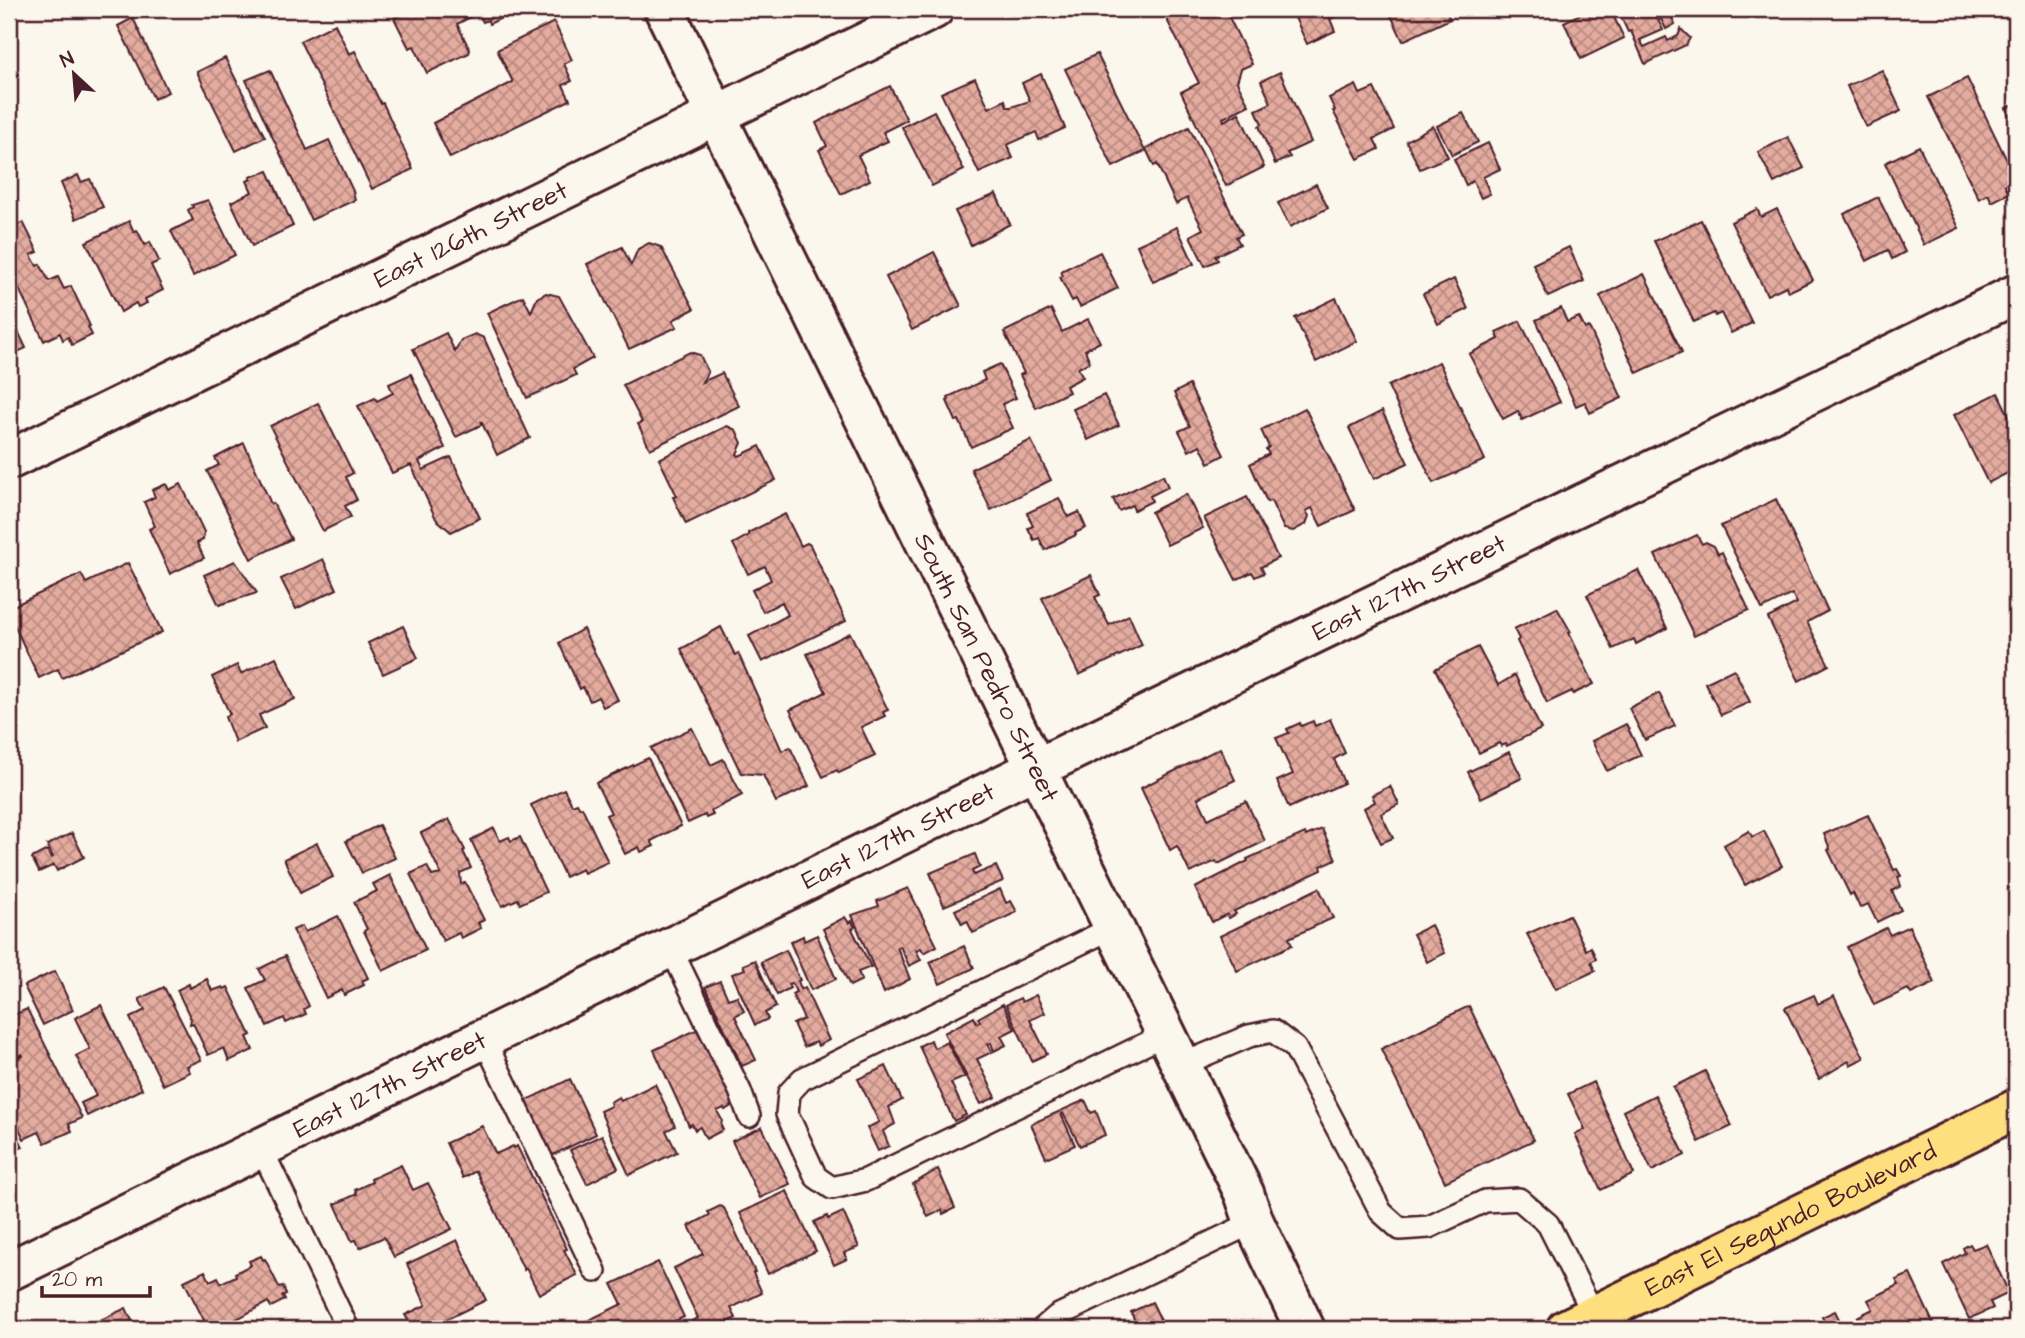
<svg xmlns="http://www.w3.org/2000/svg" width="2025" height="1338" viewBox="0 0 2025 1338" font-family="'Architects Daughter',sans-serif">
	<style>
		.building { fill: url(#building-cross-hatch); stroke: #4a1f2b; stroke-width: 2 }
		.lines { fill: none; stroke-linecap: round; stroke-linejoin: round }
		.service-casing { stroke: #4a1f2b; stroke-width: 26 }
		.minor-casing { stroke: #4a1f2b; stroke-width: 44 }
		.tertiary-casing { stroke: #4a1f2b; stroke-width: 44 }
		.primary-casing { stroke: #4a1f2b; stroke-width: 44 }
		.service { stroke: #fbf7ec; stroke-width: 21 }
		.minor { stroke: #fbf7ec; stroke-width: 38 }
		.tertiary { stroke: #fbf7ec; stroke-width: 38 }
		.primary { stroke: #fedf80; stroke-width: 38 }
		.labels { text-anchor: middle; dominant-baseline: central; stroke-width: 5; stroke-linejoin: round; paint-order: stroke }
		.street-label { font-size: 26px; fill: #4a1f2b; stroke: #fbf7ec }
	</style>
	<defs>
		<pattern id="building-cross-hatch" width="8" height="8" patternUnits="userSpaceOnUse" patternTransform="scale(1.75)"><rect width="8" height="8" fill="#e4ab9f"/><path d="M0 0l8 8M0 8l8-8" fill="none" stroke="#bb8b82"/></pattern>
	</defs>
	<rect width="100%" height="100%" fill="#fbf7ec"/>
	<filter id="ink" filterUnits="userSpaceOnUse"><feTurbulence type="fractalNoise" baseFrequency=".0143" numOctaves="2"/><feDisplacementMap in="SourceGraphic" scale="14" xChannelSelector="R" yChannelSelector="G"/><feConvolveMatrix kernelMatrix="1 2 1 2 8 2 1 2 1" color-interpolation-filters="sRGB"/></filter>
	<g filter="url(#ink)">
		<g class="building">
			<polygon points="413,9 520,9 489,24 488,20 483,22 478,13 457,24 470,50 469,53 427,73 414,46 409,48 394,18"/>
			<polygon points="1176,9 1225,9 1252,64 1241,69 1237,82 1249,105 1223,118 1224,121 1239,113 1264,167 1226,186 1181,92 1199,83 1166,18 1178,12"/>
			<polygon points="1291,9 1344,9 1345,12 1330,19 1335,31 1307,44"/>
			<polygon points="1388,9 1445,9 1450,19 1403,41"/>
			<polygon points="1605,9 1610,9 1624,38 1581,59 1564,22 1586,11 1589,16"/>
			<polygon points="1617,9 1668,9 1675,24 1666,29 1661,19 1658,20 1663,30 1640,40 1644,47 1666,37 1668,41 1678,36 1681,29 1690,38 1686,45 1645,64 1631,31 1628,32"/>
			<polygon points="133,18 168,92 154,99 118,26"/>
			<polygon points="554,22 572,60 564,64 572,81 563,85 570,100 450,158 433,123 513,82 497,50"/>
			<polygon points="335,24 349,54 355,51 381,104 383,103 413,169 372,189 300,41"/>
			<polygon points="1097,54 1145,151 1113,167 1065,69"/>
			<polygon points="225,58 265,137 236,151 197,72"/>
			<polygon points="270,70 307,150 329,140 353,191 355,200 311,220 246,80"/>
			<polygon points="1882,70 1901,111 1866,127 1847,86"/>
			<polygon points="1280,72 1311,142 1287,153 1290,157 1275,164 1259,126 1262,124 1256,110 1271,103 1261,81"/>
			<polygon points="1041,74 1065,128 1039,140 1036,132 1007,145 1013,158 979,173 941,93 975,78 989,108 1005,100 1007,107 1011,107 1030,101 1022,83"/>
			<polygon points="1967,78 2016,179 2005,185 2009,193 1992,202 1988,194 1979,199 1928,97"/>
			<polygon points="1356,85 1360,94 1374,88 1394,129 1374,139 1379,149 1358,159 1333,111 1335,110 1329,98"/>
			<polygon points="890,86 907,120 883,132 888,141 858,155 870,180 841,194 819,150 827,146 816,123"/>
			<polygon points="2016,103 2016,131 2006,108"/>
			<polygon points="934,111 964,170 932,186 902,127"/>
			<polygon points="1463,113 1478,142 1452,155 1437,126"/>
			<polygon points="1433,126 1448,157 1420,169 1406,141"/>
			<polygon points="1189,127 1242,234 1236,237 1240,244 1215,256 1218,260 1205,266 1190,236 1203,229 1187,198 1176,204 1157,164 1154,166 1146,149"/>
			<polygon points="1788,137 1804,168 1774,183 1758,152"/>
			<polygon points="1488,143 1500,169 1483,177 1490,194 1481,198 1473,181 1466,185 1454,159"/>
			<polygon points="1919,146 1959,228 1924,245 1885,163"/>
			<polygon points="268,171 293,226 252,246 231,202 252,192 247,181 251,179 250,177"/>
			<polygon points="78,175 81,182 90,179 103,207 76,219 61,183"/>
			<polygon points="1316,184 1328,208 1290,227 1278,203"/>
			<polygon points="996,194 1010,224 971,245 955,211"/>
			<polygon points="1878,197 1905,252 1892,259 1888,250 1867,261 1844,214"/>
			<polygon points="208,200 235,255 193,276 171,231 193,220 188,210 193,207 192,205"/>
			<polygon points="1757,209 1761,217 1777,209 1813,280 1788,292 1786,286 1767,295 1731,222"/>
			<polygon points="1701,220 1752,323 1731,333 1721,313 1715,316 1714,313 1694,322 1654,241"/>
			<polygon points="129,221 134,232 137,230 145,245 150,242 159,261 151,265 163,290 145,299 147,303 138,307 136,303 121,312 86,242"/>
			<polygon points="23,222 38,252 31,255 37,266 40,264 49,281 58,277 64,289 71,286 90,326 88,327 92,335 72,345 68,337 63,340 60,333 44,341 9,268 9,229"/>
			<polygon points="1177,227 1194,264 1153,282 1137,245"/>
			<polygon points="649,243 661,247 694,309 673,320 677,327 629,349 587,264 622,247 631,265 638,249"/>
			<polygon points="1569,247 1584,281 1548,297 1533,264"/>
			<polygon points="934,252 961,306 912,330 886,277"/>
			<polygon points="1100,252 1118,288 1080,307 1076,299 1072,301 1060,277 1063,276 1061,271"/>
			<polygon points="1644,274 1682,352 1637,373 1600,296"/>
			<polygon points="1454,279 1468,309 1438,324 1423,294"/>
			<polygon points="546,293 559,296 593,358 573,369 576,375 527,398 487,313 523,296 531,312 537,298"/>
			<polygon points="1336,298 1357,341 1316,362 1295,318"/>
			<polygon points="1561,308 1567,322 1579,317 1585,329 1589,327 1622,398 1590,413 1585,402 1576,406 1536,320"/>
			<polygon points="1051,309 1062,332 1088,319 1100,342 1085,350 1090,362 1078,368 1083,377 1066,386 1069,392 1036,408 1020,375 1024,373 1004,332"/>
			<polygon points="9,312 26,348 9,356"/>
			<polygon points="1520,321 1560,402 1522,420 1518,411 1503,419 1469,354 1499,339 1496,332"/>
			<polygon points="446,333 455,352 461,340 475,334 484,338 530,438 497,455 481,421 481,425 456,437 413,349"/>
			<polygon points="690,352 700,355 708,372 702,382 722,373 739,406 650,449 638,424 642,422 623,385"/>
			<polygon points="1439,362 1485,460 1433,483 1388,386"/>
			<polygon points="1000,364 1016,398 1002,404 1013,428 971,447 959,420 956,421 947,401 949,400 948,397 985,380 982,372"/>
			<polygon points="411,374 445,448 419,461 423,470 451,457 480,518 451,532 436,519 411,465 392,473 358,406 375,398 377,401 393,393 389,384"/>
			<polygon points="1189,385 1224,455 1209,463 1200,445 1189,451 1179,431 1190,426 1174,393"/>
			<polygon points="1998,393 2016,430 2016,469 1988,483 1954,415"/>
			<polygon points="1104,395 1119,425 1088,440 1073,409"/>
			<polygon points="318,403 353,473 346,477 357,500 345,506 351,517 323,531 270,426"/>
			<polygon points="1305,408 1355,510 1321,526 1312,508 1306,511 1309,516 1306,524 1293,531 1284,529 1271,501 1267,502 1250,464 1269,454 1266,449 1269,447 1261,430"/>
			<polygon points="1382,411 1408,463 1374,479 1349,428"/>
			<polygon points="727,426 736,430 742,443 737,454 739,456 760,446 776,480 686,524 673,497 677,496 659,459"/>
			<polygon points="1031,440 1051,480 991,510 971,469"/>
			<polygon points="244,443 271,504 273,503 291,539 251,559 207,471 219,465 215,458"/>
			<polygon points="1163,475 1168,487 1150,496 1152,501 1134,510 1132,505 1119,511 1113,499"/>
			<polygon points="166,484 169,490 181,484 204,532 203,540 197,543 204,558 170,574 149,529 155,526 144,502 155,497 152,490"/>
			<polygon points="1186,494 1203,528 1167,545 1151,512"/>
			<polygon points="1247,497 1278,558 1261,567 1264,573 1255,577 1252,572 1236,580 1204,518"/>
			<polygon points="1059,498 1068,517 1079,512 1086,528 1075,533 1076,535 1045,550 1039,538 1034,540 1028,528 1033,526 1027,513"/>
			<polygon points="1776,499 1828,611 1807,622 1829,665 1799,681 1768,618 1797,603 1792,594 1762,609 1721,526"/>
			<polygon points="785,514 801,546 807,543 810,545 846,621 762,662 749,636 788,615 782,602 763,612 752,590 771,580 765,566 748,574 733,544 749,535 748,533"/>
			<polygon points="1697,535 1702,544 1706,542 1714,546 1718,554 1722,552 1749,610 1694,636 1655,555"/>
			<polygon points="323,559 337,589 296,609 281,579"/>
			<polygon points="235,561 257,593 219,605 204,575"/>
			<polygon points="128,563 162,632 62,678 58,669 39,678 9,614 9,608 81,574 86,583"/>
			<polygon points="1638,570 1667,628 1636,644 1634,639 1613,649 1587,595"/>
			<polygon points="1091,575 1100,595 1095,597 1109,625 1129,615 1142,645 1079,675 1042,598"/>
			<polygon points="1557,608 1571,632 1569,633 1594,684 1573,694 1572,691 1547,703 1517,641 1519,639 1514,629"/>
			<polygon points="403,626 418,658 383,674 368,643"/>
			<polygon points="721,627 735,655 738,653 782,751 790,747 809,786 776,802 763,775 741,773 681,649"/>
			<polygon points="583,629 618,700 603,707 598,697 590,701 583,687 580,689 559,643"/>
			<polygon points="850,633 888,710 883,712 885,716 861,727 875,756 839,773 837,770 823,777 790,710 826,692 807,654"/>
			<polygon points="1478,647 1498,685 1515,675 1541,729 1507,746 1506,744 1501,746 1499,743 1479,753 1435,669"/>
			<polygon points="276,657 295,699 259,715 265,728 235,742 225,717 230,714 212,677 237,665 241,674"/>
			<polygon points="1734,669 1750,702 1721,715 1705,683"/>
			<polygon points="1659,693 1675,726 1645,740 1629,708"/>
			<polygon points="1330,719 1345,753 1334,759 1344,783 1289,808 1277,781 1293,774 1276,738 1289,733 1287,729 1300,723 1301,726 1313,721 1315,726"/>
			<polygon points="1626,724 1641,755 1607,771 1592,741"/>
			<polygon points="692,728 711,765 723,759 742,795 711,811 713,815 706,818 705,815 688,823 651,748"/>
			<polygon points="1220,748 1235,780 1198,798 1208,819 1246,801 1265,841 1218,864 1216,861 1190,873 1177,846 1170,850 1141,788"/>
			<polygon points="1509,752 1522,778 1481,798 1468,772"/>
			<polygon points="648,758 681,826 651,841 654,846 641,852 639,847 625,854 606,815 611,813 596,783"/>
			<polygon points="1390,786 1399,804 1381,814 1393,838 1381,843 1364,808 1375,802 1372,795"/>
			<polygon points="564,789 572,805 577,803 580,808 582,807 608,862 584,873 582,869 565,877 531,805"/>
			<polygon points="1868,815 1894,870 1897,869 1901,876 1898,877 1901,886 1892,891 1901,910 1877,922 1868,904 1860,908 1853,893 1850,895 1828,850 1830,849 1824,834"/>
			<polygon points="449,819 465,850 463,851 471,868 460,873 461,884 465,882 484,920 478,923 481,928 461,938 459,933 443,941 410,874 427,866 432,876 441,874 421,833"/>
			<polygon points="379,825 395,858 362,873 346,841"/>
			<polygon points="494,828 500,841 509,837 511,841 520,837 546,892 520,904 518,899 502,906 471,840"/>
			<polygon points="1322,829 1336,859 1321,866 1322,870 1234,911 1236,914 1229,918 1227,914 1212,922 1195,888 1248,861 1247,859 1305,833 1306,836"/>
			<polygon points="1749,831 1752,837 1764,831 1782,866 1745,885 1724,845"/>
			<polygon points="72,833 84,857 57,871 54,865 39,872 32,858 47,850 51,858 53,857 47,845"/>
			<polygon points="317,843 333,877 300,893 284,859"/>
			<polygon points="975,854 980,867 972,871 974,875 996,866 1003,881 944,906 930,873"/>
			<polygon points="390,875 426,950 383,971 364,931 367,929 354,902 377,891 373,884"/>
			<polygon points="908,888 937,946 924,953 921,948 916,950 921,960 909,966 900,946 897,947 910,979 884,993 852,915 879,906 877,901"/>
			<polygon points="1319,888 1333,918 1289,938 1292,945 1237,971 1220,936"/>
			<polygon points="1000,889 1006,903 1011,901 1017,912 973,933 967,921 962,924 955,910"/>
			<polygon points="1569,915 1586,950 1591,947 1596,959 1591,962 1595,971 1556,989 1527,934"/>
			<polygon points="338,916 368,978 362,981 364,985 344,995 342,990 326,998 293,930 302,926 305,932"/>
			<polygon points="845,917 849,923 852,921 855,927 852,929 871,967 858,972 862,980 850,986 823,929"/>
			<polygon points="1431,925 1445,953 1427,962 1413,934"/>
			<polygon points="1909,926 1935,983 1911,994 1908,989 1874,1005 1847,947 1886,928 1890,935"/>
			<polygon points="817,935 836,979 811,990 790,942 803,936 804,941"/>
			<polygon points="964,946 974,968 940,984 930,962"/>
			<polygon points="786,950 800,980 798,981 801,989 805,988 829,1040 818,1046 816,1042 804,1047 793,1024 804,1019 792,994 796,992 792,983 788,984 790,988 777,995 761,962"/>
			<polygon points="285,956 309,1006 304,1009 306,1014 286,1023 284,1018 267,1026 248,988 265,980 259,969"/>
			<polygon points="755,960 776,1007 765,1013 768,1019 755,1025 732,974 745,969 743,965"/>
			<polygon points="55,971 73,1010 43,1025 24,986"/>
			<polygon points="207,979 212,991 223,987 224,989 228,987 251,1035 247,1037 253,1050 229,1061 224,1048 208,1055 193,1023 190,1024 191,1019 177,990 189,984 190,988"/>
			<polygon points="720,981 728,999 737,996 744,1011 735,1016 756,1060 742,1066 705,987"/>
			<polygon points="164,987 201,1060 187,1066 190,1072 163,1085 130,1018 145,1010 139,999"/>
			<polygon points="1036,995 1045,1013 1030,1020 1047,1054 1032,1061 1006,1005 1020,998 1022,1002"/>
			<polygon points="1814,995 1818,1004 1834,996 1864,1058 1850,1065 1849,1061 1819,1079 1785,1008"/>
			<polygon points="1003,1004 1015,1029 1001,1036 1006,1045 994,1051 991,1043 988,1044 992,1052 977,1059 996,1097 981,1104 944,1033 974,1017 977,1023 980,1021 978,1018"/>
			<polygon points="101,1005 142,1089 87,1116 81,1103 96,1096 76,1056 90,1049 75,1018"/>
			<polygon points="1469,1006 1534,1140 1445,1182 1381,1049"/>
			<polygon points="27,1009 82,1118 69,1124 72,1131 45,1143 39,1132 24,1139 9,1107 9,1091 16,1087 9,1073 9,1063 23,1056 22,1054 9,1061 9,1017"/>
			<polygon points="700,1028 738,1102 725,1110 724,1108 717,1111 722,1120 721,1126 723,1130 706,1139 700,1127 695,1130 692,1124 689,1126 654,1050"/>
			<polygon points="931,1040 934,1048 947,1042 965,1077 951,1083 966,1115 954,1121 919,1046"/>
			<polygon points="886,1066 902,1100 889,1107 895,1124 883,1131 889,1146 878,1151 867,1128 879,1122 858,1079"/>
			<polygon points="1705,1071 1732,1126 1699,1142 1673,1087"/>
			<polygon points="570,1079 596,1134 551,1156 525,1101"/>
			<polygon points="1593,1082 1634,1174 1601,1190 1575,1134 1585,1129 1568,1094"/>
			<polygon points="655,1084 675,1126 666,1131 677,1152 629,1175 600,1111 611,1106 610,1102 619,1097 621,1101"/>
			<polygon points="1655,1095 1685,1155 1652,1171 1623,1111"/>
			<polygon points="1085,1100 1091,1113 1096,1111 1105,1135 1080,1146 1063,1113 1061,1114 1075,1145 1046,1158 1031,1124"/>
			<polygon points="9,1117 23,1147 9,1153"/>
			<polygon points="482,1126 496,1154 513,1146 514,1148 517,1146 567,1249 564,1250 577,1275 539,1294 526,1268 524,1270 476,1171 463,1178 446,1143"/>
			<polygon points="762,1127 790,1184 760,1198 732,1141"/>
			<polygon points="602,1135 618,1168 587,1184 570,1150"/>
			<polygon points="401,1165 413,1190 428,1183 452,1229 394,1257 384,1237 360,1248 356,1240 352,1241 335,1204 357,1194 355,1190 372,1182 371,1179"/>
			<polygon points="938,1169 955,1208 943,1214 942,1210 928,1217 913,1184"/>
			<polygon points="787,1191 816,1251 768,1274 740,1213"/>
			<polygon points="720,1206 724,1208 755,1272 753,1273 762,1293 731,1308 736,1318 713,1329 697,1329 692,1321 698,1318 674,1268 703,1254 689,1226 710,1215 708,1212"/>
			<polygon points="843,1212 859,1247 844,1253 847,1259 834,1265 814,1222 827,1216 828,1219"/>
			<polygon points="457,1240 486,1300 447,1319 453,1329 413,1329 405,1315 426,1305 407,1264"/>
			<polygon points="1970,1244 1973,1249 1986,1244 2009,1293 1990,1302 1993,1308 1969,1319 1943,1264 1965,1253 1963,1248"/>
			<polygon points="261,1256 263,1260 265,1259 279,1287 283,1286 286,1294 282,1296 285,1300 271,1307 268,1302 219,1329 197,1329 206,1324 184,1281 205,1271 210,1281 218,1277 221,1283 236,1276 235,1273 251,1265 249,1261"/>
			<polygon points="658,1262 684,1317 658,1329 591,1329 587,1321 622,1304 612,1284"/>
			<polygon points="1910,1274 1936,1329 1863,1329 1857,1317 1873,1309 1868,1300 1899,1285 1896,1280"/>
			<polygon points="1152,1302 1165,1329 1138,1329 1131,1312"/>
			<polygon points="126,1308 136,1329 81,1329"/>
			<polygon points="1835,1311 1844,1329 1810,1329 1825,1322 1822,1317"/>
		</g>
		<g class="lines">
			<g class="service-casing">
				<g id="service">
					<polyline points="1114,927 802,1079 789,1093 787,1114 816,1177 832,1188 866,1180 1166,1034"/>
					<polyline points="670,947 740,1091 749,1116"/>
					<polyline points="484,1039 595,1271"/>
					<polyline points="1181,1065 1249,1036 1273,1031 1295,1048 1381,1212 1400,1229 1429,1227 1485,1201 1519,1199 1548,1224 1594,1315"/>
					<polyline points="261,1148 348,1329"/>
					<polyline points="1042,1329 1057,1316 1254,1222"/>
				</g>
			</g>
			<g class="minor-casing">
				<g id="minor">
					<path id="s1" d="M9 460 934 9"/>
					<path id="s2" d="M9 1271 1074 750 2016 294"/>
				</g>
			</g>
			<g class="tertiary-casing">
				<g id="tertiary">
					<path id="s3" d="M664 9 1244 1193 1254 1222 1305 1329"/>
				</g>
			</g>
			<g class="primary-casing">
				<g id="primary">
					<path id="s4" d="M1566 1329 2016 1109"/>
				</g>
			</g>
			<use href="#service" class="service"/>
			<use href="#minor" class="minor"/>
			<use href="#tertiary" class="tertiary"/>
			<use href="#primary" class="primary"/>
		</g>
	</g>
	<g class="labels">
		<g class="street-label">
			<text stroke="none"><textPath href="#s1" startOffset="514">East 126th Street</textPath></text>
			<text stroke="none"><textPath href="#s2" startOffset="1558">East 127th Street</textPath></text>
			<text stroke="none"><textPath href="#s3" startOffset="733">South San Pedro Street</textPath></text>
			<text stroke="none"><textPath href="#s2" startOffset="990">East 127th Street</textPath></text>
			<text stroke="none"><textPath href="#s2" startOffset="424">East 127th Street</textPath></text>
			<text stroke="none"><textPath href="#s4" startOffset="250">East El Segundo Boulevard</textPath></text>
		</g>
	</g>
	<rect width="2025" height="1338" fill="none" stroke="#fbf7ec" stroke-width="35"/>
	<rect x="18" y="18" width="1990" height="1303" fill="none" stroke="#4a1f2b" stroke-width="2.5" filter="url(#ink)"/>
	<g transform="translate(74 74) rotate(334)" stroke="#fbf7ec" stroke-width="5" paint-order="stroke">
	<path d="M0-5L12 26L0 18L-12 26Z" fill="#4a1f2b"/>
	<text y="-10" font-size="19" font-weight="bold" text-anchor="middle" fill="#4a1f2b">N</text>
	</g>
	<path d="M42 1286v10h108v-10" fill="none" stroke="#4a1f2b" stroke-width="3.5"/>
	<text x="52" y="1286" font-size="21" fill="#4a1f2b" stroke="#fbf7ec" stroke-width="5" paint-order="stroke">20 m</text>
</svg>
